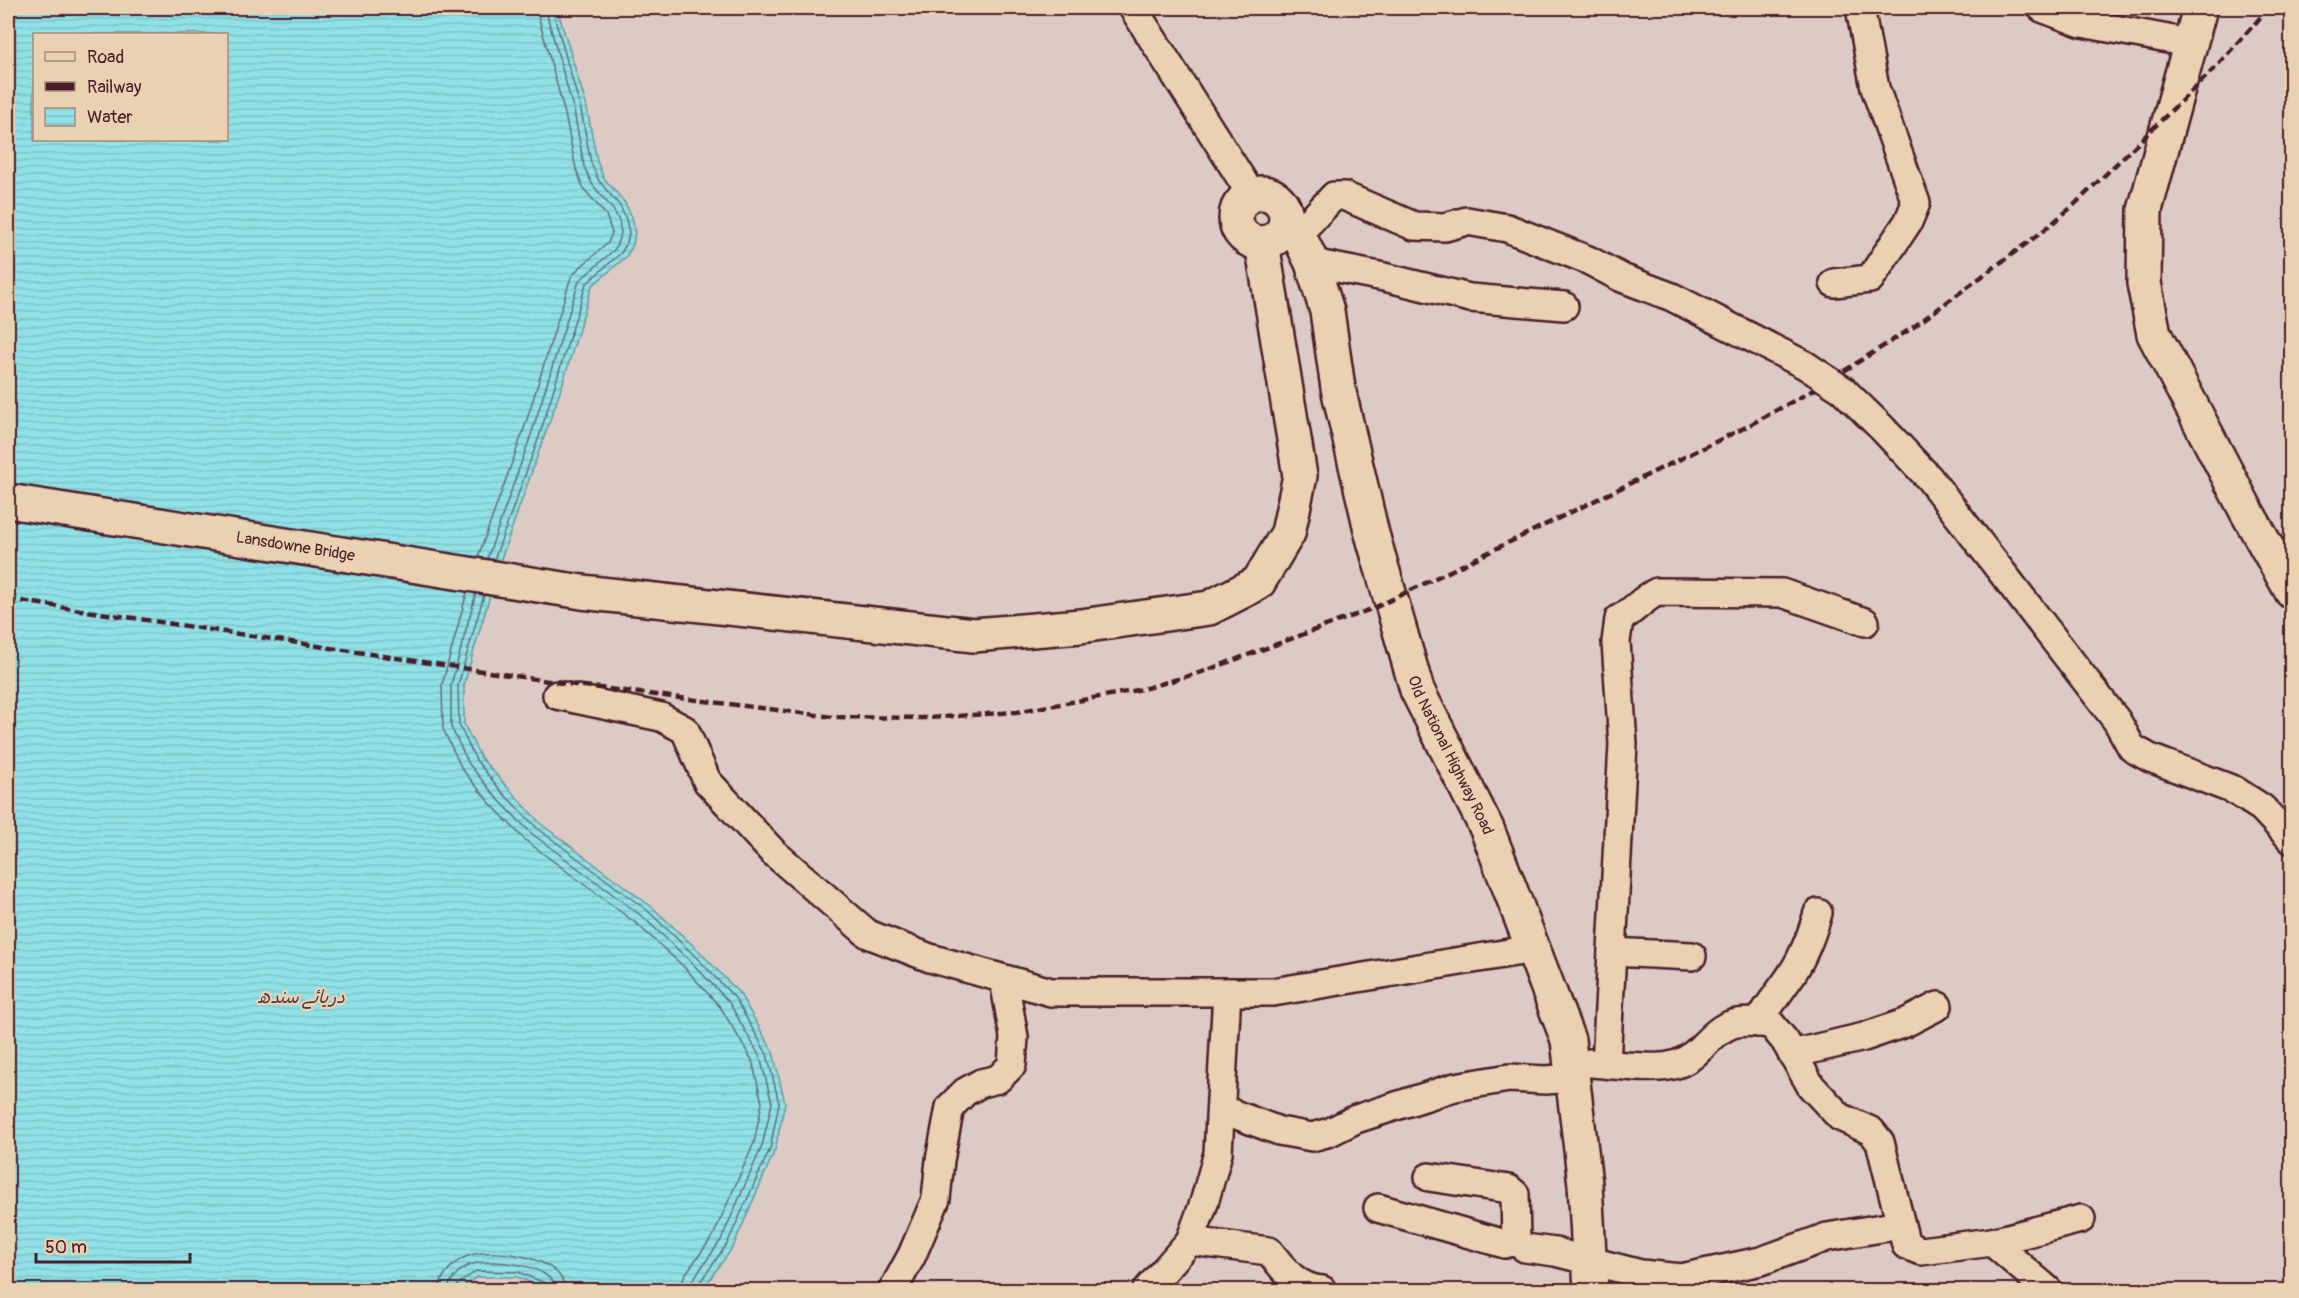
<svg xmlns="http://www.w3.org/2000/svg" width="2299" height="1298" viewBox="0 0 2299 1298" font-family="Pangolin,'Playpen Sans Arabic',sans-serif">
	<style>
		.water { fill: url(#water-rules); stroke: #73939b; stroke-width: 1.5; fill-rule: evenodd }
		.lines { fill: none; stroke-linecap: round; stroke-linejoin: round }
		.shore { stroke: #666d76; stroke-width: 1.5 }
		.minor-casing { stroke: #4a1f2b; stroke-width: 32 }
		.major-casing { stroke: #4a1f2b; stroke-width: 38 }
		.minor { stroke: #ead1b2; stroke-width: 27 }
		.major { stroke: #ead1b2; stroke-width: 33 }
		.rail { stroke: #4a1f2b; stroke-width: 4.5; stroke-dasharray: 9 4.5; stroke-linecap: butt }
		.minor-bridge-casing { stroke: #4a1f2b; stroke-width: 32; stroke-linecap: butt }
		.minor-bridge { stroke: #ead1b2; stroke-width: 27 }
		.labels { text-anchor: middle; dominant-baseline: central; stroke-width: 4.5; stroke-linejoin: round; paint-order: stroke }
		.street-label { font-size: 16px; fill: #4a1f2b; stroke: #ead1b2 }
		.water-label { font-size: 18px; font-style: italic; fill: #543c47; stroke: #ead1b2 }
	</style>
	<defs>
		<pattern id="water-rules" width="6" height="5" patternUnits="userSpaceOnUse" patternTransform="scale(1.5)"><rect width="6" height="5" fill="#8fe1e6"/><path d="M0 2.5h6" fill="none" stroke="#7dc1c5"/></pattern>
	</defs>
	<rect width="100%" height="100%" fill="#dccbc4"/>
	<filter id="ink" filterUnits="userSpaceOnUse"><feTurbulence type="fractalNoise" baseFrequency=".0167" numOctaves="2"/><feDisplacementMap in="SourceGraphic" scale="12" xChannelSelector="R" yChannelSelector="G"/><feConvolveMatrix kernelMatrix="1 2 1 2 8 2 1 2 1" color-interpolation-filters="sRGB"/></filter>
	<g filter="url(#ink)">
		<path class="water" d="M8 8H557L587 108 597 161 603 177 625 203 632 217 635 233 633 245 626 257 592 286 561 389 501 559 478 636 464 685V724L481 758 541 824 652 907 699 951 740 994 773 1052 785 1103 775 1150 733 1247 702 1290H549L517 1277H477L459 1290H8ZM34 34H226V140H34Z"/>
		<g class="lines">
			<g class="shore">
				<polyline points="478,557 523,432 571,277 577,270 608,243 612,233 606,215 584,189 576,169 565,114 536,8"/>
				<polyline points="487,559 531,435 579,281 615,249 621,233 619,221 614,211 592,184 584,166 574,111 545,8"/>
				<polyline points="494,560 539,437 586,284 621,253 627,243 629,233 626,219 620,206 599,181 591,163 581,110 552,8"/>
				<polyline points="467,592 442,685 443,729 462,769 490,803 525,840 637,924 684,967 721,1008 752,1060 762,1103 754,1143 713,1236 684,1276 681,1290"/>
				<polyline points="476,593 451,685 451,727 469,764 496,797 531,833 643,917 690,961 729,1002 760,1057 772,1103 762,1146 721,1240 692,1281 690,1290"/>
				<polyline points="484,595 458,685 459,725 476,760 502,792 537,828 648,911 695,956 735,998 767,1054 779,1103 770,1149 727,1244 698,1285 697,1290"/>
				<path d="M439 1290C440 1275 456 1259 471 1255 497 1248 564 1257 565 1290"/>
				<path d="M448 1290C449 1279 462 1267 473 1264 492 1258 555 1265 556 1290"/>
				<polyline points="456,1290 458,1284 476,1271 518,1272 545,1283 549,1290"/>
			</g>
			<g class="minor-casing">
				<g id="minor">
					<polyline points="1133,8 1251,194"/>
					<polyline points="2042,8 2082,23 2189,43"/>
					<polyline points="1298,234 1334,196 1344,196 1414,226 1445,227 1467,221 1507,228 1588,260 1622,278 1672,297 1805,365"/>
					<polyline points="1312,263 1384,277 1470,298 1564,306"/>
					<polyline points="1834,283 1870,279 1908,222 1916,203 1875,88 1860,8"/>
					<polyline points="1843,390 1882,428 1929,478 2117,721 2132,748 2150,758 2234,790 2262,808 2292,840"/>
					<polyline points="557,695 661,717 685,730 707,781 773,852 868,934 930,958 1051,992 1273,992 1533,949"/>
					<polyline points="1612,952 1692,956"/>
					<path d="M1758 1023C1767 1008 1777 995 1787 981 1802 961 1811 937 1818 913"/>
					<polyline points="1792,1054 1864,1037 1905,1023 1938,1006"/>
					<path d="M1590 1063C1614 1064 1645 1070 1669 1066 1699 1061 1706 1034 1730 1025 1742 1020 1758 1023 1771 1024L1785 1041 1811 1086 1840 1117 1871 1131 1880 1142 1906 1245 1921 1251 1992 1242 2048 1290"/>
					<path d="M1606 1064 1623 744 1616 642 1619 619C1634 611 1642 599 1657 592L1782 593 1865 622"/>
					<polyline points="1221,1109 1279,1131 1312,1137 1330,1132 1356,1119 1455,1087 1509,1078 1546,1080 1572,1078"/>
					<polyline points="1429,1177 1509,1189 1515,1194 1516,1241 1525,1248 1555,1252 1641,1274 1681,1278 1761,1261 1827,1237 1900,1225"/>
					<polyline points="1378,1208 1505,1244 1516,1241"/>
					<path d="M1190 1241 1269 1251C1284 1270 1297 1288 1322 1290"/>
					<polyline points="1992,1242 2081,1219"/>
					<polyline points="893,1290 912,1255 936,1199 940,1160 950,1107 965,1092 981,1083 998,1079 1012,1065 1014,1037 1004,980"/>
					<polyline points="1147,1290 1190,1241 1204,1203 1218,1153 1227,992"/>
				</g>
			</g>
			<g class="major-casing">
				<g id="major">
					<polyline points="2200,8 2145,210 2144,283 2154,334 2247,512 2292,592"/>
					<circle cx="1261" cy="218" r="25"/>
					<path id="s1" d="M1285 226 1298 234 1312 263 1327 311 1338 388 1372 534 1417 690 1487 829 1568 1040 1585 1184 1591 1290"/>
					<path id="s2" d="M8 501 582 592 974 635 1081 626 1209 608 1258 583 1288 533 1300 476 1262 243"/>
				</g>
			</g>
			<use href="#minor" class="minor"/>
			<use href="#major" class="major"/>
			<polyline class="rail" points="8,599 568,684 833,717 928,718 1016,712 1143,689 1202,672 1374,608 1746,427 1817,388 1912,328 2042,232 2074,205 2210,73 2269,8"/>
			<g class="minor-bridge-casing">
				<polyline id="minor-bridge" points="1805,365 1843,390"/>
			</g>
			<use href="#minor-bridge" class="minor-bridge"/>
		</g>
	</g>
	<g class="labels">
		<g class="street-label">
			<text stroke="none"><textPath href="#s2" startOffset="291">Lansdowne Bridge</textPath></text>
			<text stroke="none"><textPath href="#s1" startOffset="561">Old National Highway Road</textPath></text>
		</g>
		<g class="water-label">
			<text x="301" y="997">دریائے سندھ</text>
		</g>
	</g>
	<rect width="2299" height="1298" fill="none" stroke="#ead1b2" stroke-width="30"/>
	<rect x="15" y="15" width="2269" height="1268" fill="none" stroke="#4a1f2b" stroke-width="2" filter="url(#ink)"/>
	<rect x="33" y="33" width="195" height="108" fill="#ead1b2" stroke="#aa8a7c" stroke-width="1.5"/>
	<rect x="45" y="52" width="30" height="9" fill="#ead1b2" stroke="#aa8a7c" stroke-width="1.5"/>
	<text x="87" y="63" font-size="18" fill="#4a1f2b">Road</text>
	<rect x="45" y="82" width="30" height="9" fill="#4a1f2b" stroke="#aa8a7c" stroke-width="1.5"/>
	<text x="87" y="93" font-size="18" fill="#4a1f2b">Railway</text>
	<rect x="45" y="108" width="30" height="18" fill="url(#water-rules)" stroke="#aa8a7c" stroke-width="1.5"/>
	<text x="87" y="123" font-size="18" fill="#4a1f2b">Water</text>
	<path d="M36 1253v9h154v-9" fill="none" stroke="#4a1f2b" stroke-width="3"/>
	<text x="45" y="1253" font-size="18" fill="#4a1f2b" stroke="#ead1b2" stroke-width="4.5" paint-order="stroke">50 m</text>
</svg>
